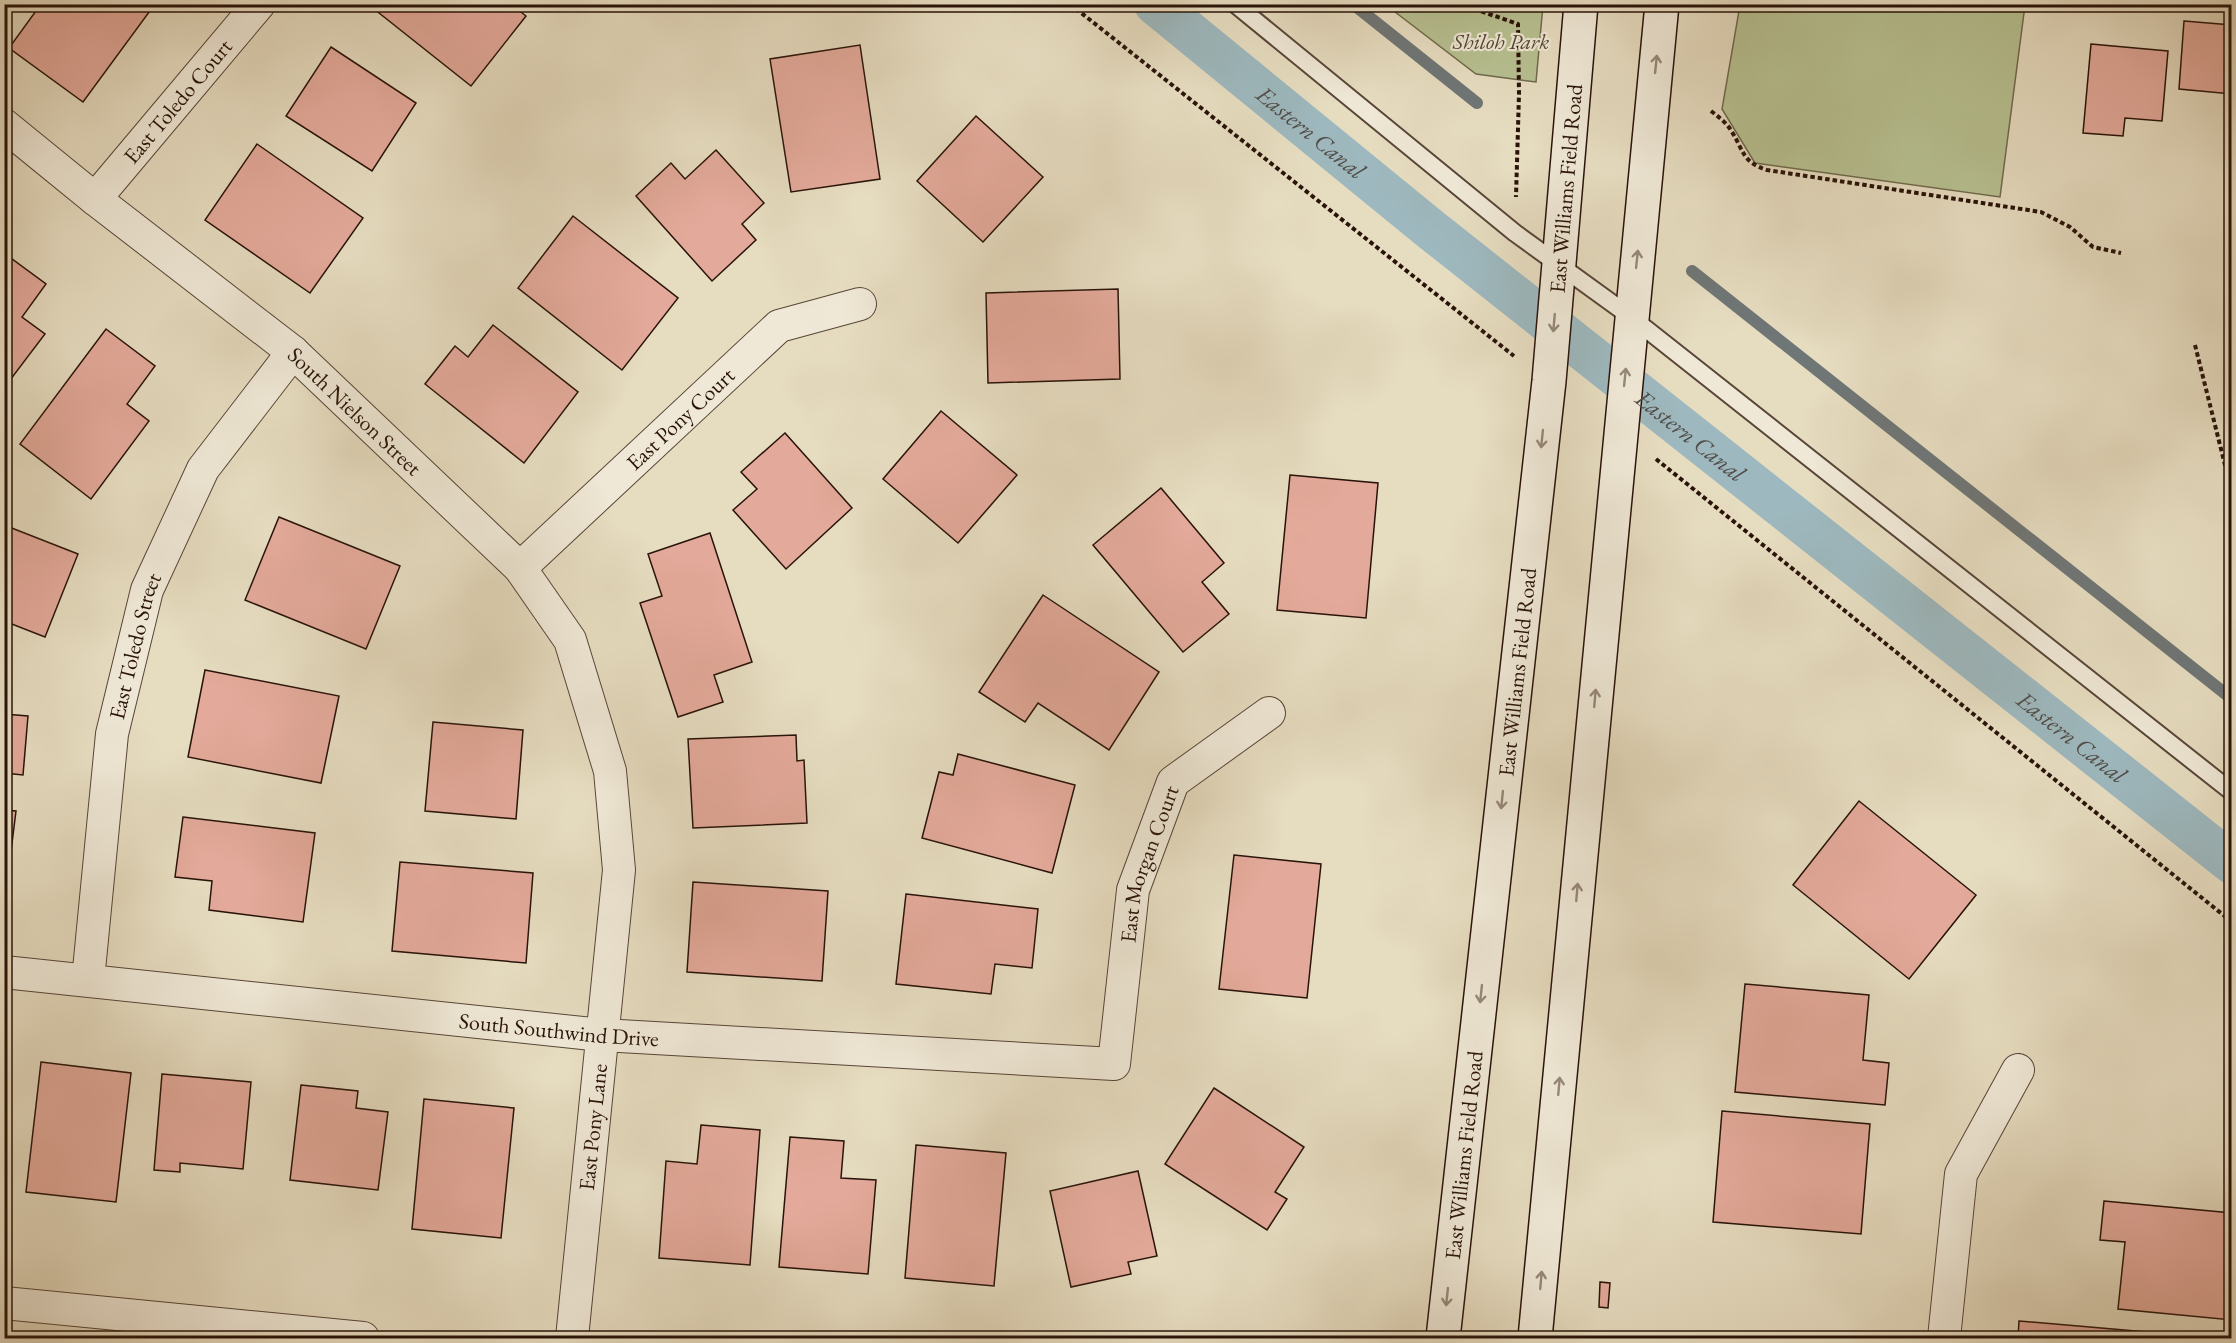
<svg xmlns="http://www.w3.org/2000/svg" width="2236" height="1343" viewBox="0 0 2236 1343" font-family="'EB Garamond',serif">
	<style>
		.green { fill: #b7c091; stroke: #706a4d; stroke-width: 1.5 }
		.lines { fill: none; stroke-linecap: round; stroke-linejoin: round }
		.stream { stroke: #6f7676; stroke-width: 12 }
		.canal { stroke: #9db8be; stroke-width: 42 }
		.building { fill: #e3a99a; stroke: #291309; stroke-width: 1.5 }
		.service-casing { stroke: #584537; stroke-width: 20 }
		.minor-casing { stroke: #584537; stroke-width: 34 }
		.secondary-casing { stroke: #291309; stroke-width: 36 }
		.path { stroke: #291309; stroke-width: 4; stroke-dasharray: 4.5 3; stroke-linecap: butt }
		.service { stroke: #efe8d6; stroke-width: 16 }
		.minor { stroke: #efe8d6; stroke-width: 32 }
		.secondary { stroke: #efe8d6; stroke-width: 33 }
		.oneway { stroke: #96887a }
		.labels { text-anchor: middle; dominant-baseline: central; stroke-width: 4.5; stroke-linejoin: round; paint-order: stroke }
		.park-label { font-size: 22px; font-style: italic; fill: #544732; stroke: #efe8d6 }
		.street-label { font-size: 22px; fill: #291309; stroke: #efe8d6 }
		.water-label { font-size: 24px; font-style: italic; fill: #524d48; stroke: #efe8d6 }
	</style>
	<rect width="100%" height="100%" fill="#e6dcc0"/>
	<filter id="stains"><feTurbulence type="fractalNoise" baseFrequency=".00333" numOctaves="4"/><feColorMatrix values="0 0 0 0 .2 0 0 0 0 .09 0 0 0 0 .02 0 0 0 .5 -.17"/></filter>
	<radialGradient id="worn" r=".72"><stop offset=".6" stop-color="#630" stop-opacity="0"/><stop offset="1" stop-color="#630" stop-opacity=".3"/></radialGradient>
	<g class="green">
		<polygon points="1386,5 1543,5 1536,82 1476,74"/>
		<polygon points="1740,5 2025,5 2000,197 1755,163 1722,109"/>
	</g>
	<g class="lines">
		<g class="stream">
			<polyline points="1353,4 1477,103"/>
			<polyline points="1692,271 2232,699"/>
		</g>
		<path class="canal" id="s1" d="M1155 4 1429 228 2232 863"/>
	</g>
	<g class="building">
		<polygon points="41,4 155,4 83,102 9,48"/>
		<polygon points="511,4 526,16 471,86 369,5"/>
		<polygon points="2184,21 2232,25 2232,94 2179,89"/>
		<polygon points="2091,44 2168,51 2162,121 2125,118 2123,136 2083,133"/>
		<polygon points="860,45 880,179 791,192 770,59"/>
		<polygon points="331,47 416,103 372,171 286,116"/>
		<polygon points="976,116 1043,177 983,242 917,181"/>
		<polygon points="257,144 363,218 310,293 205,220"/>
		<polygon points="716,150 764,203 742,224 756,240 712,281 636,196 671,163 685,179"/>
		<polygon points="573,216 678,298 622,370 518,288"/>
		<polygon points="4,253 46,284 22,317 45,334 4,388"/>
		<polygon points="1118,289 1120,379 988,383 986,293"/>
		<polygon points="493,325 578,392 524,463 425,384 455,346 468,357"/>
		<polygon points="106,329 155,366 127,404 149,421 91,499 20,444"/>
		<polygon points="941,411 1017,475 958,543 883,479"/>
		<polygon points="785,433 852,508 786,569 733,510 757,489 741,472"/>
		<polygon points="1290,475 1378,483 1366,618 1277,610"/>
		<polygon points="1161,488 1224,563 1202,582 1229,614 1183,652 1093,545"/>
		<polygon points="279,517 400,566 366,649 245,600"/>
		<polygon points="4,525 78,554 45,637 4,621"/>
		<polygon points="710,533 752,662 714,675 723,702 678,717 640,603 662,596 648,554"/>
		<polygon points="1043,595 1159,672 1109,750 1038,703 1025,722 979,692"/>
		<polygon points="205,670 339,696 321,783 188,757"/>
		<polygon points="4,714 28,716 23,775 4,773"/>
		<polygon points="433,722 523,730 516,819 425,811"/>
		<polygon points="796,735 797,761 804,760 807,823 693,828 688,739"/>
		<polygon points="958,754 1075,785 1052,873 922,838 939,772 953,775"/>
		<polygon points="1859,801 1976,895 1909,979 1793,885"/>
		<polygon points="4,810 16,811 5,900 4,900"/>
		<polygon points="183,817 315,833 303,922 209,910 212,881 175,877"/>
		<polygon points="1234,855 1321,864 1307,998 1219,989"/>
		<polygon points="400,862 533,873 526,963 392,951"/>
		<polygon points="693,882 828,891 822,981 687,972"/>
		<polygon points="906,894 1038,909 1032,968 995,964 991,994 896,984"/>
		<polygon points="1745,984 1869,995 1863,1060 1889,1063 1885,1105 1735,1092"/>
		<polygon points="41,1062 131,1073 116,1202 26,1192"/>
		<polygon points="162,1074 251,1082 243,1169 180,1163 180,1172 154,1170"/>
		<polygon points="301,1085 358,1091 356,1108 388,1112 378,1190 290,1180"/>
		<polygon points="1214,1088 1304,1147 1275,1192 1287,1199 1267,1230 1165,1164"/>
		<polygon points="424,1099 514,1108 501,1238 412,1229"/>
		<polygon points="1722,1111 1870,1124 1861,1234 1713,1222"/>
		<polygon points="701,1125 760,1130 750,1265 659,1258 666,1161 697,1164"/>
		<polygon points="790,1137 844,1141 841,1178 876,1180 868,1274 779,1267"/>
		<polygon points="916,1145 1006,1153 994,1286 905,1278"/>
		<polygon points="1138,1171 1157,1256 1128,1262 1131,1274 1071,1287 1050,1191"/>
		<polygon points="2104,1201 2232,1213 2232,1320 2118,1309 2125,1242 2100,1240"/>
		<polygon points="1600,1282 1610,1283 1608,1308 1599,1307"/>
		<polygon points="2019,1321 2170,1334 2170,1338 2018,1338"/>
	</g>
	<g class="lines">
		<g class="service-casing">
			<polyline id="service" points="1235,4 1515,233 1631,317 2232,792"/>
		</g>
		<g class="minor-casing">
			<g id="minor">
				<path id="s2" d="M4 125 95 199 293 352 520 568 570 640 610 771 619 870 572 1338"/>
				<path id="s3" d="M95 199 259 4"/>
				<path id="s4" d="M520 568 779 326 860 304"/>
				<path id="s5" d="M4 972 602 1035 1114 1064 1133 890 1173 782 1269 713"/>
				<path id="s6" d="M88 980 112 734 147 590 203 469 293 352"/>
				<polyline points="4,1303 363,1338"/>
				<polyline points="1944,1338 1961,1174 2018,1070"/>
			</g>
		</g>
		<g class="secondary-casing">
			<g id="secondary">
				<path id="s7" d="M1443 1338 1549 381 1581 4"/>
				<polyline points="1535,1338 1662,4"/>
			</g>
		</g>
		<g class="path">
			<polyline points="1070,4 1514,356"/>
			<polyline points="1460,4 1518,24 1519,94 1516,197"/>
			<path d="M1711 111C1719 117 1727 123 1732 132 1744 151 1742 162 1767 170L2041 212 2070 227 2093 247 2121 253"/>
			<polyline points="2195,345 2232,493"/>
			<polyline points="1656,459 2232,922"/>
		</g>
		<use href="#service" class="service"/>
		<use href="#minor" class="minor"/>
		<use href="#secondary" class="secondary"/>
	</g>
	<defs><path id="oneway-shaft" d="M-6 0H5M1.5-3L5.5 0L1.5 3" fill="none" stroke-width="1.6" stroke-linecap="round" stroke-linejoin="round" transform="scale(1.5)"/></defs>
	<g class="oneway">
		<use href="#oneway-shaft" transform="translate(1656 64) rotate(-84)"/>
		<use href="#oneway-shaft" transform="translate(1637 259) rotate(-84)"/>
		<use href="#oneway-shaft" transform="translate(1554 323) rotate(95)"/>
		<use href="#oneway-shaft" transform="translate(1625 377) rotate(-84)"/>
		<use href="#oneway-shaft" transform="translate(1542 439) rotate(96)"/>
		<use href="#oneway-shaft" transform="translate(1595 698) rotate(-85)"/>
		<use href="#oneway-shaft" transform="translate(1502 800) rotate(96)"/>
		<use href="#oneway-shaft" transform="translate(1577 892) rotate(-85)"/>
		<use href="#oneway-shaft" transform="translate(1481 994) rotate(96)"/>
		<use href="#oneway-shaft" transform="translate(1559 1086) rotate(-85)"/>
		<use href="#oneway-shaft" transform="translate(1541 1280) rotate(-85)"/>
		<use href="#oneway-shaft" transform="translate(1447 1297) rotate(96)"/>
	</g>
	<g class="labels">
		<g class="park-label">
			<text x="1501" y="41">Shiloh Park</text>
		</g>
		<g class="street-label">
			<text stroke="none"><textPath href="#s3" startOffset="128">East Toledo Court</textPath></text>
			<text stroke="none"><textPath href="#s7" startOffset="1156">East Williams Field Road</textPath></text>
			<text stroke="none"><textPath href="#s2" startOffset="453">South Nielson Street</textPath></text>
			<text stroke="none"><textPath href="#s4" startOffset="219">East Pony Court</textPath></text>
			<text stroke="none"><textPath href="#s6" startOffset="338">East Toledo Street</textPath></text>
			<text stroke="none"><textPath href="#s7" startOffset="670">East Williams Field Road</textPath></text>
			<text stroke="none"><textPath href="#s5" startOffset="1318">East Morgan Court</textPath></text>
			<text stroke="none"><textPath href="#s5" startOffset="558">South Southwind Drive</textPath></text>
			<text transform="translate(593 1127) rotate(-84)">East Pony Lane</text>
			<text stroke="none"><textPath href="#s7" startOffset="184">East Williams Field Road</textPath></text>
		</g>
		<g class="water-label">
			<text stroke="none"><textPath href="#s1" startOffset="202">Eastern Canal</textPath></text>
			<text stroke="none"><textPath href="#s1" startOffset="688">Eastern Canal</textPath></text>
			<text stroke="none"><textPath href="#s1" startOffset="1174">Eastern Canal</textPath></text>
		</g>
	</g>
	<rect width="2236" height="1343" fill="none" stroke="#e6dcc0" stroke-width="24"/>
	<rect x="6" y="6" width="2224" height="1331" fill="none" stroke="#291309" stroke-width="3"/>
	<rect x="12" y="12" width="2212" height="1319" fill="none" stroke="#291309" stroke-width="1.5"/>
	<rect width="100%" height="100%" filter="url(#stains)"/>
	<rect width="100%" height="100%" fill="url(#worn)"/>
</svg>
